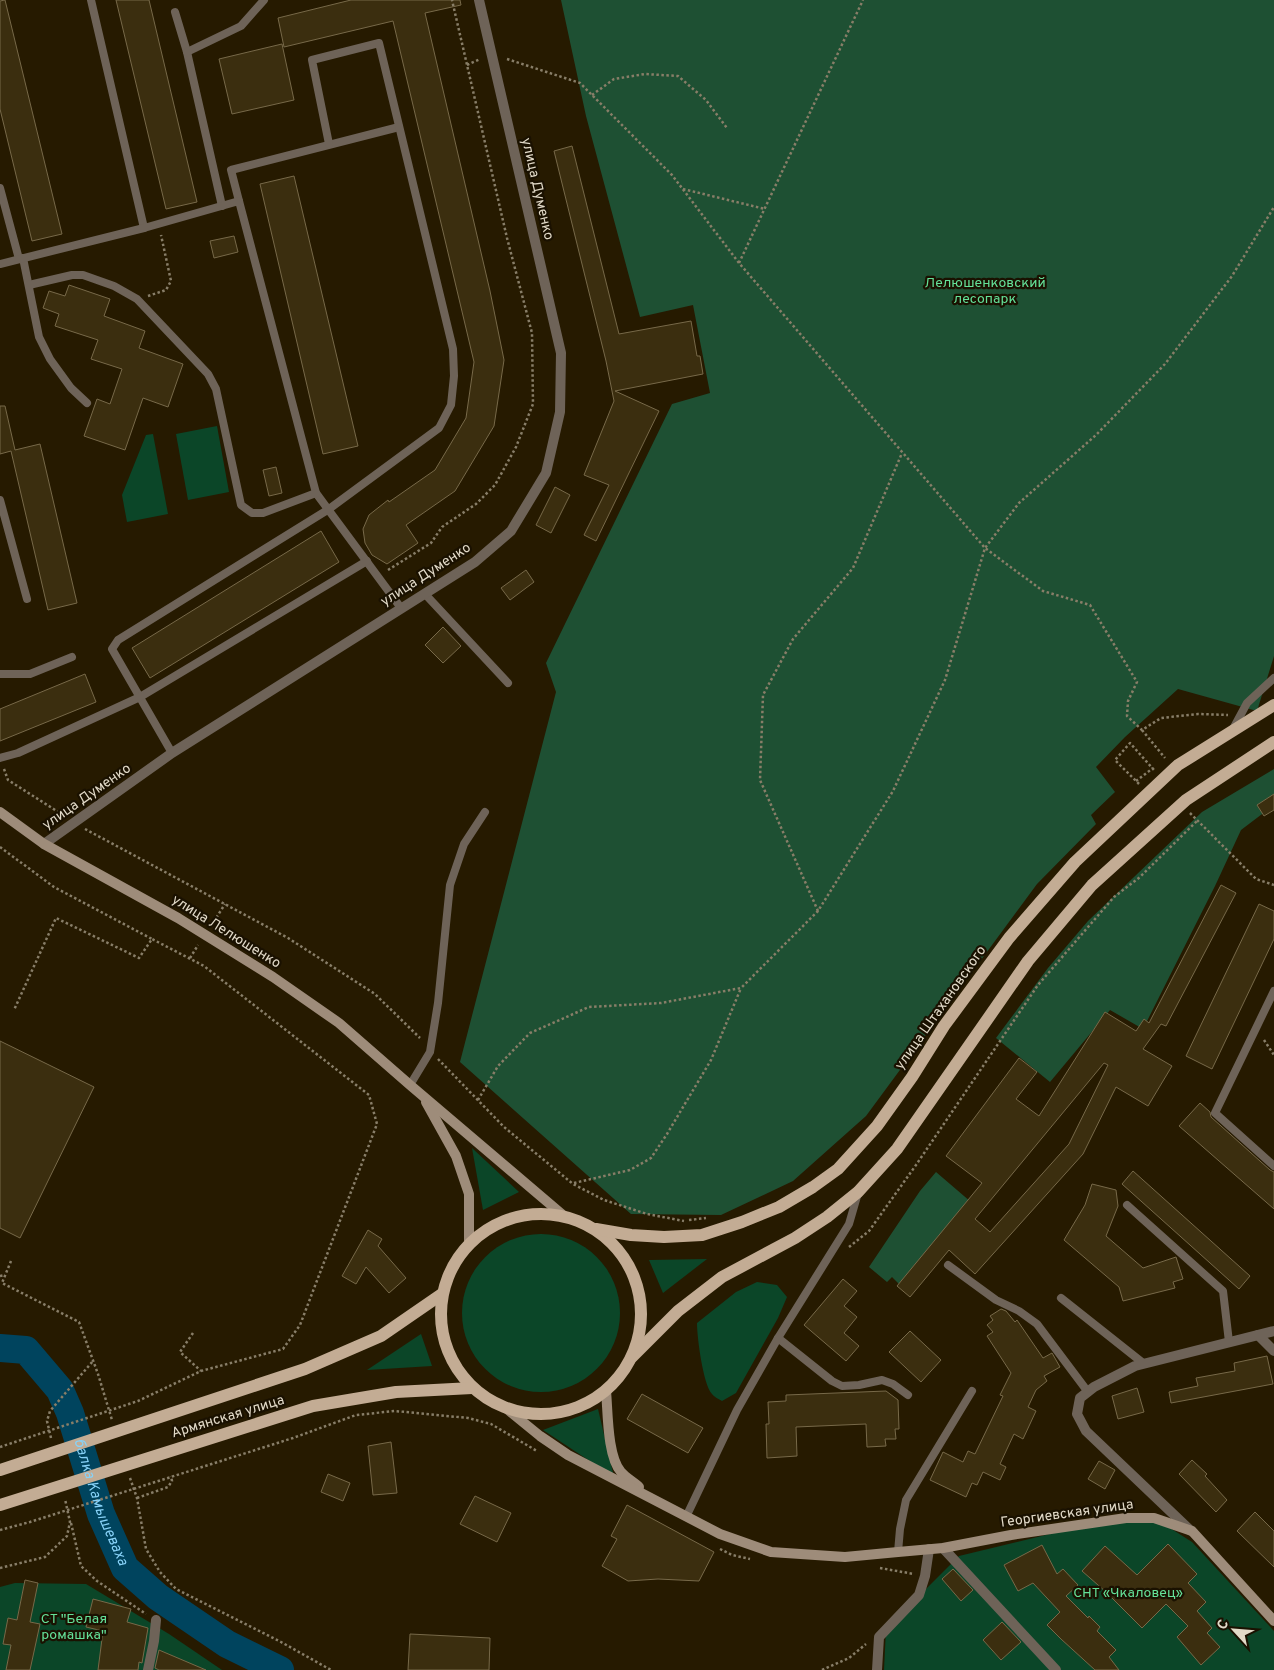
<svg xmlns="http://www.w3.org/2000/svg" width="1274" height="1670" viewBox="0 0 1274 1670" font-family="Overpass,sans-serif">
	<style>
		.green { fill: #0b4628 }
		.forest { fill: #1e5033 }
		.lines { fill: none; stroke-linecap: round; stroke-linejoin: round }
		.river { stroke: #00445e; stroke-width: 28 }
		.building { fill: #3b2e0f; stroke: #776949; fill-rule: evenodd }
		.path { stroke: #887e68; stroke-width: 2.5; stroke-dasharray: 2.5 2.5; stroke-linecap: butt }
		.lane { stroke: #6e6358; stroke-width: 8 }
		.street { stroke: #6e6358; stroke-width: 10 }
		.secondary { stroke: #9e8c7a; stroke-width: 10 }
		.primary { stroke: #c3ac94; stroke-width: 12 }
		.labels { text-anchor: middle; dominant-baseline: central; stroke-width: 4.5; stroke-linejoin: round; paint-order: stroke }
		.street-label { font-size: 14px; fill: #e2dac8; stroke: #1a1100 }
		.park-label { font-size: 14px; fill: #64e198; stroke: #1a1100 }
		.water-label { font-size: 15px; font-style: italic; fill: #87d2f8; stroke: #1a1100 }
	</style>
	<rect width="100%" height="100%" fill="#261a00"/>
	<g class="green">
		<polygon points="217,426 229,492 188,500 176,434"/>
		<polygon points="153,434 168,514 127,522 122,495 146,435"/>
		<polygon points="472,1148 519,1192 483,1210"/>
		<circle cx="541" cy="1313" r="79"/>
		<polygon points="707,1259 663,1293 649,1260"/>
		<path d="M757 1282 777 1285 787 1297 778 1318 736 1393 722 1401C719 1399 714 1397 712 1394 703 1384 697 1337 697 1323L736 1292Z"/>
		<polygon points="421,1334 432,1366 367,1370"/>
		<polygon points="598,1409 614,1477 543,1430"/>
		<polygon points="1128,1515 1159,1521 1192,1542 1274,1631 1274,1670 884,1670 886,1629 959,1556"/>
		<polygon points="15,1583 86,1584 169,1634 222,1670 0,1670 0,1587"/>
	</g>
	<g class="forest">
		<polygon points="561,0 1274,0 1274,656 1257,711 1178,689 1125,737 1096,767 1115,792 1091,815 1096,824 1037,884 866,1116 793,1181 721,1215 631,1214 460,1062 556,692 546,663 672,404 710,393 693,305 640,317 586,116"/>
		<polygon points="1274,769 1274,805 1241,830 1215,886 1143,1029 1110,1010 1050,1082 996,1038 1048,968 1088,921 1202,812"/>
		<polygon points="936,1172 971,1202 899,1284 892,1277 887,1282 869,1267 920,1191"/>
	</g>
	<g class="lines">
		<path class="river" id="s1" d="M0 1348 26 1350 60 1390 70 1413 101 1514 125 1568 158 1597 227 1644 280 1670"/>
	</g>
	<g class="building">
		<polygon points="5,0 62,234 32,241 0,109 0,1"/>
		<polygon points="116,0 149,0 197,202 166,209"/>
		<polygon points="351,0 460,0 461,5 425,13 490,291 504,360 494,426 455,491 406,525 418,543 387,564 372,555 365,543 363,529 369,515 388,500 389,502 435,470 466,418 474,362 393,21 284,47 278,18"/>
		<polygon points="282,44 294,100 232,114 219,59"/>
		<polygon points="572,146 619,334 691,321 697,356 700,356 703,374 615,391 659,411 596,541 584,535 609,485 584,475 614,401 606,361 554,151"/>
		<polygon points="294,176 358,446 323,454 260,184"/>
		<polygon points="234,236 238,252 214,258 210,241"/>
		<polygon points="69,285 110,299 104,316 145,331 139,348 183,364 168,407 143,398 125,450 84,436 97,399 110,404 122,369 91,359 98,340 55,326 59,314 43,308 49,291 65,296"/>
		<polygon points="0,406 5,406 15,450 40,444 77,603 48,610 11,451 0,454"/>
		<polygon points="276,467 282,493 269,496 263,470"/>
		<polygon points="555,487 570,495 551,533 536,525"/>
		<polygon points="321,531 339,562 150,678 132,648"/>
		<polygon points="526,570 534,582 510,600 501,588"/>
		<polygon points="443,627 461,646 443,663 425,645"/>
		<polygon points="85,674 96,702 0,741 0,709"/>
		<polygon points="1274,794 1274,810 1264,816 1257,805"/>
		<path d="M1221 885 1236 893 1166 1026 1161 1024 1143 1049 1172 1066 1148 1106 1116 1087 1083 1154 975 1274 949 1250 910 1297 897 1286 982 1183 946 1156 1019 1058 1037 1072 1016 1099 1039 1116 1105 1012 1136 1031 1144 1019 1149 1023ZM1104 1063 1108 1065 1069 1144 990 1232 975 1219Z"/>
		<polygon points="1259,904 1274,911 1274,939 1212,1069 1186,1056"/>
		<polygon points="0,1041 94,1087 20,1238 0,1228"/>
		<polygon points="1200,1103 1210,1112 1211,1117 1270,1170 1274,1172 1274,1209 1179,1126"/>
		<polygon points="1133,1171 1250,1276 1239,1289 1122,1184"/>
		<polygon points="1092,1184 1116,1190 1118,1206 1106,1236 1143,1268 1176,1257 1183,1279 1173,1282 1175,1288 1123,1301 1119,1287 1064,1240 1085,1205"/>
		<polygon points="368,1230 382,1239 378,1246 406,1278 389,1293 366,1267 356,1284 342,1276"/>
		<polygon points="843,1279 857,1291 844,1306 857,1317 844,1333 859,1346 846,1361 804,1325"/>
		<polygon points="1001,1309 1006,1311 1015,1322 1017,1320 1043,1358 1052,1353 1060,1367 1044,1376 1047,1381 1036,1390 1028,1407 1036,1411 1023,1439 1014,1434 1000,1464 1006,1467 1000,1480 983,1472 977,1485 972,1483 966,1497 930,1480 943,1452 963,1462 968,1451 975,1454 1003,1396 1000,1395 1011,1373 987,1336 993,1332 987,1325 993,1320 990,1316"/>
		<polygon points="910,1331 941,1360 921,1382 889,1352"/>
		<polygon points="1267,1356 1273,1384 1171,1403 1169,1392 1198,1386 1196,1378 1235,1371 1234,1363"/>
		<polygon points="1137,1388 1144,1412 1118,1419 1112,1396"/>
		<polygon points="886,1391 898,1400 899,1429 895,1429 896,1439 885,1439 886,1446 867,1447 866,1424 796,1427 797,1456 767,1458 766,1424 769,1424 768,1402 786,1401 786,1395"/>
		<polygon points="642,1394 703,1428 688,1453 627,1419"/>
		<polygon points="391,1442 397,1493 373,1495 368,1446"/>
		<polygon points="1192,1460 1207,1474 1205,1476 1227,1500 1216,1512 1179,1474"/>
		<polygon points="1099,1461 1115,1470 1105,1489 1088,1479"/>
		<polygon points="328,1474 350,1483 343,1501 321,1492"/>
		<polygon points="475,1496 511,1513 497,1542 460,1524"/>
		<polygon points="627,1505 714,1552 699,1581 658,1579 628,1581 602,1566 617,1539 611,1536"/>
		<polygon points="1255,1512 1274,1531 1274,1567 1237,1531"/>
		<polygon points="1168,1544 1197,1574 1188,1583 1206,1602 1197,1611 1212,1628 1207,1633 1220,1647 1201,1665 1177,1637 1188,1626 1166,1604 1142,1628 1106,1592 1082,1571 1105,1546 1137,1575"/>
		<polygon points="1042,1545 1057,1574 1063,1569 1078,1585 1066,1596 1088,1618 1089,1616 1100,1627 1097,1631 1116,1650 1109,1657 1119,1670 1095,1670 1061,1639 1047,1625 1060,1612 1033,1583 1018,1591 1004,1565"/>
		<polygon points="953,1569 973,1590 961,1601 942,1579"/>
		<polygon points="25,1580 38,1583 30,1622 40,1624 30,1670 6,1670 11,1645 3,1644 8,1618 17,1620"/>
		<polygon points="93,1599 131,1609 127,1622 148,1628 142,1663 139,1662 138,1670 98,1670 103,1631 86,1627"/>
		<polygon points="1002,1622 1021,1642 1001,1660 983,1640"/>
		<polygon points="410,1634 490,1638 489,1670 408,1670"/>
		<polygon points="159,1650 206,1670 159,1670 155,1668"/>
	</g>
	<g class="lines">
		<g class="path">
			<polyline points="507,59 580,83 672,175 739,263 985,548 1043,591 1090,605 1137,682 1128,701 1127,716 1142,730 1161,718 1198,714 1228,715"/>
			<polyline points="467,65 480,59"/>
			<polyline points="592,95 614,79 645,74 678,76 706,100 727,128"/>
			<polyline points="683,189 765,209"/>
			<polyline points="739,263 863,0"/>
			<polyline points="148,296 166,290 171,281 161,235"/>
			<polyline points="388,570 431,543 442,527 476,504 495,485 516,447 533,404 532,333 507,238 452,0"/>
			<polyline points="1142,730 1165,758"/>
			<polyline points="4,769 8,780 63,815"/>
			<polyline points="1136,781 1153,768"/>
			<polyline points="1139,784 1115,760 1130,743 1154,770"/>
			<polyline points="1190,813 1256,879 1274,885"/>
			<polyline points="85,829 288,938 375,994 420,1038"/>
			<polyline points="0,847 54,887 152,939 139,958 56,918 14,1010"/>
			<polyline points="818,911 760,780 763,695 793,639 853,568 902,453"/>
			<polyline points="211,926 225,904"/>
			<polyline points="190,958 198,945"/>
			<polyline points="1264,1040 1274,1055"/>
			<polyline points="438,1059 504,1127 573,1184 604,1200 647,1214 684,1221"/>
			<polyline points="478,1100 498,1066 530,1033 589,1007 661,1003 741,988 818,911 893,791 945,680 985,548 1019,503 1096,435 1165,364 1232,276 1274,207"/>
			<polyline points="574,1183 630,1170 651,1158 667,1134 711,1060 741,988"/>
			<polyline points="689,1220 706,1218"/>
			<polyline points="849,1247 869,1231 916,1165 1038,985 1114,897 1140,877 1197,821"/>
			<polyline points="11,1261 2,1283 79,1322 98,1374 112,1420"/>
			<polyline points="0,1276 5,1275"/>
			<polyline points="193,1333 180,1352 201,1371"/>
			<polyline points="51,1438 47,1421 50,1411 93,1361"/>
			<polyline points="0,1447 138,1401 201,1371 283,1349 300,1325 377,1124 369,1095 204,966 152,939"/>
			<polyline points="130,1478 137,1498 146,1549 160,1572 176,1589 281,1642 331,1670"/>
			<polyline points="137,1498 168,1487 172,1481 171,1476"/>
			<polyline points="71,1523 81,1566 97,1581 146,1614"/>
			<polyline points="0,1530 30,1522 293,1438 356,1415 395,1411 468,1418 491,1424 537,1451"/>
			<polyline points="720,1549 732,1555 750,1559"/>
			<polyline points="0,1568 45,1557 67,1536 70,1522 65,1499"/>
			<polyline points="880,1568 914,1574"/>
			<polyline points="822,1670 849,1658 866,1644"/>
		</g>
		<g class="lane">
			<polyline points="91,0 144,228"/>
			<polyline points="175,12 187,52 222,206"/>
			<polyline points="187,52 241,26 264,0"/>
			<polyline points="0,188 19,259"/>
			<polyline points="239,201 231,170 399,127"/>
			<polyline points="23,258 39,337 50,359 71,388 87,403"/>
			<polyline points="0,264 144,228 239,201 316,493 401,608"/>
			<polyline points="29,285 72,275 83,275 114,286 137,299 208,374 216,389 241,505 252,513 263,513 316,493"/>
			<polyline points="0,500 27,599"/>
			<polyline points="425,594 508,683"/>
			<polyline points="0,674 30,674 72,657"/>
			<polyline points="1233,729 1247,703 1274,678"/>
			<polyline points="172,753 112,649 118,640 329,509 439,428 451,405 454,376 453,349 379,43 312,60 329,144"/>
			<polyline points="0,758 18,753 140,697 367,561"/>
			<polyline points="1274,991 1215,1113 1274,1166"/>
			<polyline points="410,1085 430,1052 438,1003 450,885 464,844 485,812"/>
			<polyline points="1127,1205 1223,1291 1229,1342"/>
			<polyline points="948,1265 996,1300 1019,1311 1037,1324 1088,1392"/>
			<polyline points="1061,1298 1143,1363"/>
			<polyline points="778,1338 832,1381 842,1386 859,1385 882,1380 893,1384 908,1395"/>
			<polyline points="686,1517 737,1410 778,1338 849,1224 858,1193"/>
			<polyline points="898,1552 900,1529 906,1500 972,1391"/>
		</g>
		<g class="street">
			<polyline points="44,844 172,753 475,562 511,531 546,473 560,412 561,353 479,0"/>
			<polyline points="1258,1335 1274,1351"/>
			<polyline points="1191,1531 1086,1431 1077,1414 1080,1398 1094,1387 1135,1366 1274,1331"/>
			<polyline points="943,1548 1056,1670"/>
			<polyline points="148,1670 154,1641 156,1620"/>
			<polyline points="877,1670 879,1637 919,1595 925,1576 929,1549"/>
		</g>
		<g class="secondary">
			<polyline points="0,812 44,844 178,918 273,977 339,1023 410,1085 564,1216"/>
			<polyline points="426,1102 456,1156 469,1194 469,1244"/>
			<path d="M606 1391C608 1411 607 1456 621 1472 626 1478 634 1482 639 1487"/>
			<polyline points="507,1409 540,1436 568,1455 720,1534 771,1552 845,1557 898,1552 943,1548 1011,1535 1126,1518 1154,1518 1192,1531 1274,1621"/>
		</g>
		<g class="primary">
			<circle cx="541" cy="1314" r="100"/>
			<polyline points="596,1229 631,1235 664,1237 702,1235 742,1222 779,1207 813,1187 838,1169 877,1126 912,1077 944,1026 1009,938 1075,862 1178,765 1274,705"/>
			<polyline points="632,1357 678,1311 722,1277 795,1238 827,1217 858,1192 897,1149 1028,961 1092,885 1186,800 1274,742"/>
			<polyline points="0,1470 305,1369 381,1336 442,1294"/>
			<polyline points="0,1505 313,1406 396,1392 472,1388"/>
		</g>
	</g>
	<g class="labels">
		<g class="street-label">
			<text transform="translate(537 189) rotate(77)">улица Думенко</text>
			<text transform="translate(426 575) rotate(-33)">улица Думенко</text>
			<text transform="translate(87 797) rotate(-35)">улица Думенко</text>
			<text transform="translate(226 932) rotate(32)">улица Лелюшенко</text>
			<text transform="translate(941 1008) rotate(-55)">улица Штахановского</text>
			<text transform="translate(228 1417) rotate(-17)">Армянская улица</text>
			<text transform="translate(1067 1514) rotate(-8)">Георгиевская улица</text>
		</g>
		<g class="park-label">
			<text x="985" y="283">Лелюшенковский<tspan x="985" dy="16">лесопарк</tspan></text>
			<text x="1128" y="1593">СНТ «Чкаловец»</text>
			<text x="74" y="1619">СТ "Белая<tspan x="74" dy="16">ромашка"</tspan></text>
		</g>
		<g class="water-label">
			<text stroke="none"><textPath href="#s1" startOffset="198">балка Камышеваха</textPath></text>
		</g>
	</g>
	<g transform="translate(1234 1630) rotate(296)" stroke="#1a1100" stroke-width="4" paint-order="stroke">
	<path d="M0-4L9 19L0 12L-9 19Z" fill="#e2dac8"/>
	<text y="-8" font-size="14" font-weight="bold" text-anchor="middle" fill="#e2dac8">С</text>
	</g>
</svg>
